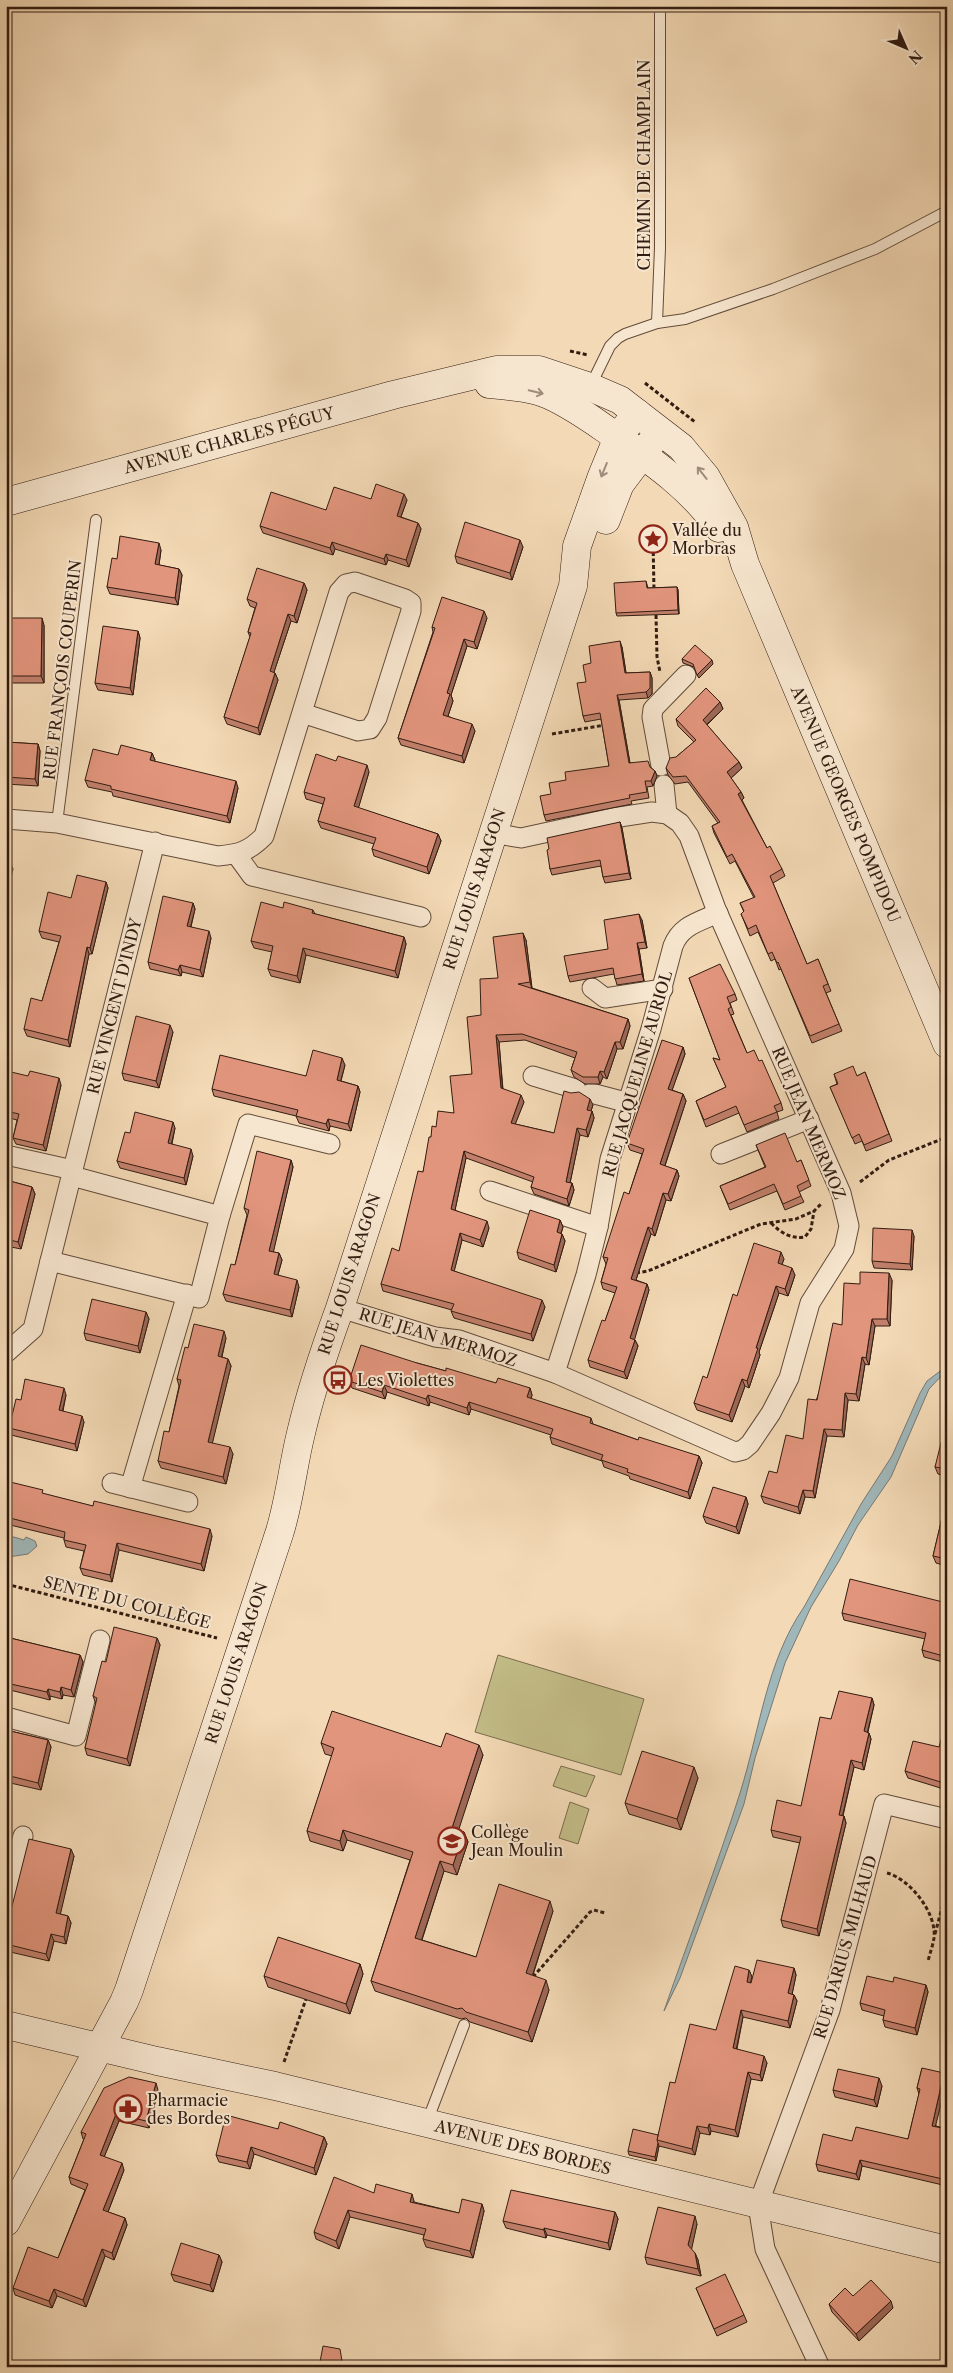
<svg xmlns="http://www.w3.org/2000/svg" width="953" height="2373" viewBox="0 0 953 2373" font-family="'Libre Caslon Text',serif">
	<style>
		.garden { fill: #c3bd88; stroke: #7a6c4c }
		.water { fill: #a0b7b9; stroke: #747976 }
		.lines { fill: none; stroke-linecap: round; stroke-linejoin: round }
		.lane-casing { stroke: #624b3a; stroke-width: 12 }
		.street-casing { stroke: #624b3a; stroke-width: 21 }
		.secondary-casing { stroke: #321c11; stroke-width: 29 }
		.path { stroke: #321c11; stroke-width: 3; stroke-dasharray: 4 2.5; stroke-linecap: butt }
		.lane { stroke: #f7e6cf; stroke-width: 10 }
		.street { stroke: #f7e6cf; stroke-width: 19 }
		.secondary { stroke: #f7e6cf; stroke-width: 28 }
		.wall { fill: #c2806c; stroke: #321c11 }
		.shaded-wall { fill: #9e6858; stroke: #321c11 }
		.building { fill: #e2957d; stroke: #321c11 }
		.oneway { stroke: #9e8b7a }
		.labels { text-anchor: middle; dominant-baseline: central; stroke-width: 4; stroke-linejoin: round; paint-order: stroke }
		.street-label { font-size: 16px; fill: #321c11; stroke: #f7e6cf }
		.poi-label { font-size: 16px; fill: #321c11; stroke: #f7e6cf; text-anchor: start }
	</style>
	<rect width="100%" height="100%" fill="#f3d9b5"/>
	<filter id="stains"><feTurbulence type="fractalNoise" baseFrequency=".004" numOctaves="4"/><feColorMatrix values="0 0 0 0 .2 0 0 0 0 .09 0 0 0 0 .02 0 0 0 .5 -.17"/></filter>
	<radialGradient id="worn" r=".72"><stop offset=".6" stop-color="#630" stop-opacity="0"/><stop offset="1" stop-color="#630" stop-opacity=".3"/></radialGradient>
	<g class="garden">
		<polygon points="498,1655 644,1699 621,1775 475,1732"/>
		<polygon points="561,1766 595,1776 586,1797 553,1786"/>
		<polygon points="570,1802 589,1809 578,1844 559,1838"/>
	</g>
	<g class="water">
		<path d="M947 1366V1370L929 1389 891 1477 858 1525 839 1561 811 1607 785 1663 755 1758 744 1804 680 1978 664 2011C689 1938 717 1866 740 1793 760 1730 766 1662 804 1607L861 1504 892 1456 920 1393 927 1381Z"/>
		<polygon points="14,1537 24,1540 26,1537 35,1541 37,1546 28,1554 8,1557 6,1555 6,1538"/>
	</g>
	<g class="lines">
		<g class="lane-casing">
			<g id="lane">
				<polyline points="657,323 660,248 660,6"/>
				<polyline points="590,387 610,346 618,338 625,334 657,323 685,319 773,289 875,249 947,211"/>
				<polyline points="57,823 96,520"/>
				<polyline points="427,2122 464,2025"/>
			</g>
		</g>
		<g class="street-casing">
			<g id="street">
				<polyline points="661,766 652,717 653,709 686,675"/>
				<polyline points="664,785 667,814"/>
				<path d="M6 819 57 823 218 856C240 854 249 851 264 836L339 592 346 584 355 582 405 599 411 603V611L377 718 370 729 358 731 302 713"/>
				<polyline points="236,854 252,876 421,917"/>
				<polyline points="592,988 605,998 663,989"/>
				<polyline points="533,1076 576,1089"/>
				<polyline points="591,1093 629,1103"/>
				<polyline points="721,1154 809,1119"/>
				<polyline points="6,1155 73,1170"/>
				<polyline points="490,1191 598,1227"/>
				<polyline points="220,1216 248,1124 330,1144"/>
				<polyline points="50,1261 199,1298 220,1216 72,1176"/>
				<polyline points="340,1308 435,1337 459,1340 555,1373 735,1452 743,1450 750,1444 771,1413 789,1378 810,1303 844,1249 849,1226 841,1193 716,909 689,836 680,823 667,814 652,812 613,818 521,838 492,833"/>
				<polyline points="6,1353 33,1329 155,842"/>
				<path d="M555 1373 586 1275 598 1227 610 1159 651 1029 673 946C681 925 699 922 718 913"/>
				<polyline points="112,1483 188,1502"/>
				<polyline points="130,1488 187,1294"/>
				<polyline points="6,1717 76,1736 100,1640"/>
				<polyline points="6,1900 23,1836"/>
				<polyline points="820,2367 765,2249 758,2205 830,2010 884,1804 947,1819"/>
			</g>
		</g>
		<g class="secondary-casing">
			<g id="secondary">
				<path d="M489 384C509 386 531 387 549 395 574 406 595 422 617 437 655 463 693 490 719 528"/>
				<polyline points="6,502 393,395 496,370 539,370 590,387 620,400 681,447 706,477 734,527 745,564 947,1044"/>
				<polyline points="606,520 620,484 653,440"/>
				<polyline points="6,2025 157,2061 275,2086 947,2250"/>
				<path d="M6 2222 124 2002 129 1990 280 1531C290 1498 293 1465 301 1433 311 1390 325 1349 340 1308L573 586 577 546 602 476 618 437 637 413"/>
			</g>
		</g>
		<g class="path">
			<polyline points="570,351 588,355"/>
			<polyline points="645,383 695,422"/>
			<polyline points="653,539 654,591"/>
			<polyline points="656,615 657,657 660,672"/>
			<polyline points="552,734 605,725"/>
			<polyline points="860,1182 889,1160 947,1137"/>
			<path d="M771 1223C781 1233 791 1239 805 1237L811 1229 814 1211"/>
			<polyline points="636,1273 648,1271 761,1224 796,1219 814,1211 822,1203"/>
			<polyline points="6,1584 217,1638"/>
			<path d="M887 1873C910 1879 937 1913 934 1938 933 1945 930 1953 928 1961"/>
			<polyline points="935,1934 947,1889"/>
			<polyline points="533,1977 590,1912 594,1910 605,1913"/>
			<polyline points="284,2062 306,1999"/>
		</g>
		<use href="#lane" class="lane"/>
		<use href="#street" class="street"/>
		<use href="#secondary" class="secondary"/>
	</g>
	<g class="wall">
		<polygon points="371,499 407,500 401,517 418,523 421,529 409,567 388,560 386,565 335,549 333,555 263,533 260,526"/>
		<polygon points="523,547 512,580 457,563 455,556"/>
		<polygon points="161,550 159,565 179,569 182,575 178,605 110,594 107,587 117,559"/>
		<polygon points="646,581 648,588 677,587 678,590 679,614 617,616 616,613"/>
		<polygon points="304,583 307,590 297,623 291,621 274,672 275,673 278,680 260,735 227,724 224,717 250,637 248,632 255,608 250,606 247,599"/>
		<polygon points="6,618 44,625 44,683 8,683 6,678"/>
		<polygon points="487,618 477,649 467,646 451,695 453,701 448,716 475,731 464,763 401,745 398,738 433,632 432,627"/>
		<polygon points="138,631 140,638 133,695 98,690 95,683"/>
		<polygon points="622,647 626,673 650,672 652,678 652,694 648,698 619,700 630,763 650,767 655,771 657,776 653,786 647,787 649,798 631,801 632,804 546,821 544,815 551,794 566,780 609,766 601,719 585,722 583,716 586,682 591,663"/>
		<polygon points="682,659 713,664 699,678 694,667 683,663"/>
		<polygon points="720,702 723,709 707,725 739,762 742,768 731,778 741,792 744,798 742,800 767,848 782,869 785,876 773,883 807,964 818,959 831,991 826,993 842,1031 812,1043 781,969 779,970 775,959 771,961 758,932 750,936 744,921 741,914 744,912 740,903 754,898 735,861 730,864 714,833 712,826 718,823 688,782 675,784 668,775 666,768 676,757 694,742 678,726 676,719"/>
		<polygon points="6,742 38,744 40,751 38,786 6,784"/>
		<polygon points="152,753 155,760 154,761 238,788 230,823 113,796 112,792 88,787 85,780 118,755"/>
		<polygon points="369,772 358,808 438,834 441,841 429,874 374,856 372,849 374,844 321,828 318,821 323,804 306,799 304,792"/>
		<polygon points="620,822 622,828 631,879 605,883 603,877 601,866 552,875 550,869 549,849"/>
		<polygon points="106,882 108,888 92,954 89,954 70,1047 27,1036 24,1029 42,1001 59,942 42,938 39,931 71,898"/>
		<polygon points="193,903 195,909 191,927 211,938 203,977 182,972 181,976 150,969 148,962"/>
		<polygon points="313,910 315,914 404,937 406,944 398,978 306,955 300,983 271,976 268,969 272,952 254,948 251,941"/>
		<polygon points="642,920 647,948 639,949 644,981 617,985 614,974 570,982 568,976 608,949"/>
		<polygon points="526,940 532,988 628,1019 630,1026 623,1049 617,1049 607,1079 603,1077 600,1084 585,1084 574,1077 571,1070 575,1058 525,1040 499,1042 503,1089 524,1102 515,1124 554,1133 593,1105 591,1111 592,1111 594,1118 588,1137 580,1135 570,1183 572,1183 574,1190 569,1206 534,1194 531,1187 533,1182 466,1158 455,1210 489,1228 483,1247 462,1240 454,1271 545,1307 533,1341 454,1318 451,1311 452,1310 383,1291 381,1284 399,1251 423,1172 431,1137 436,1127 454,1113 472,1074 481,1015 498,978"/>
		<polygon points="689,978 735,994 737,1000 730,1003 734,1014 731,1015 747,1053 759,1061 781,1103 783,1110 777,1112 779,1119 747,1132 739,1113 706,1127 696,1101 726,1087 713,1058 720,1060"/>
		<polygon points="173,1032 159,1088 124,1080 122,1073"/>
		<polygon points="683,1047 685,1054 672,1090 683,1094 686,1101 665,1166 677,1170 679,1176 671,1201 666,1200 655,1236 651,1234 636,1280 647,1284 649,1290 634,1339 635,1340 638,1346 627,1379 590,1367 588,1360 605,1321 615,1293 603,1289 601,1282 606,1264 603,1257 629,1194 642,1154 630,1150 627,1143"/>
		<polygon points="345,1065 341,1081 358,1086 360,1092 351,1131 330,1126 329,1131 299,1123 296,1116 214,1096 212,1089 306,1076"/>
		<polygon points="865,1072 892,1141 866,1151 862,1141 855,1144 830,1087 837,1084 834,1074 857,1076"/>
		<polygon points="6,1073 61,1085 46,1151 16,1144 13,1138 17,1120 6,1117"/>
		<polygon points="175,1128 172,1144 193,1156 186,1185 120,1168 117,1161 130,1133"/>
		<polygon points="756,1145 797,1162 801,1160 811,1186 799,1192 804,1202 785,1210 777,1191 730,1210 720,1186 765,1167"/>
		<polygon points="291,1160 293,1167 273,1252 279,1253 282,1260 278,1275 299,1287 292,1317 226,1301 223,1294 235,1265 247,1215 244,1208"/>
		<polygon points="6,1180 32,1187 35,1194 21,1249 6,1246"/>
		<polygon points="560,1220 563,1227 561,1234 562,1234 565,1241 556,1272 519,1259 517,1252"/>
		<polygon points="914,1236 912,1270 874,1268 872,1261"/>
		<polygon points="784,1259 782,1264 795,1275 788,1296 779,1293 759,1352 760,1355 749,1388 745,1386 732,1422 697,1410 694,1403 707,1378 737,1296"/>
		<polygon points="892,1280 890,1326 875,1326 869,1365 865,1364 859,1401 848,1400 844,1437 827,1436 815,1498 805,1497 800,1514 764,1503 761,1496 777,1473 803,1439 842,1325 860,1284"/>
		<polygon points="146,1312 149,1319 140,1353 86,1340 84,1333"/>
		<polygon points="226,1338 222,1357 228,1359 231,1366 212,1443 233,1454 226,1484 161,1468 158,1461 169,1432 179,1386 177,1379 188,1348"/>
		<polygon points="417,1363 446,1371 496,1383 530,1388 532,1395 531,1399 591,1418 593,1424 638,1440 699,1456 702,1463 690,1499 630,1479 629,1476 604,1467 602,1461 552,1444 550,1437 551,1435 471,1409 469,1415 430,1402 429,1406 387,1392 385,1399 352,1388 349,1381"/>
		<polygon points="66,1395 63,1411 84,1422 77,1451 11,1435 9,1428 21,1400"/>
		<polygon points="947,1436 947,1476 938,1474 935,1467"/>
		<polygon points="6,1481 44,1494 212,1536 204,1571 119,1550 112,1582 83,1575 80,1568 84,1551 66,1547 64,1540 64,1538 6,1524"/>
		<polygon points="746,1497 748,1504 739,1534 706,1523 703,1516"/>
		<polygon points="947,1497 947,1566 936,1563 933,1556"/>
		<polygon points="947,1603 947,1663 924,1657 922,1650 925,1639 844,1620 842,1613"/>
		<polygon points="6,1637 80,1655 83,1662 74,1697 63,1695 62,1699 50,1696 50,1700 6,1689"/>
		<polygon points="157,1638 160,1645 130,1766 87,1755 85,1748 96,1704 93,1696 106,1662"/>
		<polygon points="872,1698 874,1705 868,1732 869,1733 871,1739 864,1770 854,1767 843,1816 844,1816 846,1823 819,1936 783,1927 781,1920 800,1843 773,1837 771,1830 801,1806 831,1719"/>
		<polygon points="6,1730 48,1740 51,1747 41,1790 6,1782"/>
		<polygon points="947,1738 947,1790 908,1778 905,1771 939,1747"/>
		<polygon points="321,1743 441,1747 483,1755 458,1830 464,1832 468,1842 457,1875 444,1871 422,1940 476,1957 553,1911 533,1975 549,1990 532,2042 470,2022 466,2018 461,2019 375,1991 371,1981 410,1860 347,1840 343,1851 310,1841 307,1831 332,1756 325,1754"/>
		<polygon points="698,1778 681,1830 629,1814 625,1803"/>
		<polygon points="74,1856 60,1914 68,1916 71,1923 66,1944 54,1941 49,1961 6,1951 6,1944"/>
		<polygon points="360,1964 363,1974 350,2014 268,1987 264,1976"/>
		<polygon points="794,1968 796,1975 792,1994 794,1995 797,2001 790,2028 743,2017 737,2049 767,2063 762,2081 751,2079 738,2137 711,2131 710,2135 700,2133 695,2155 659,2146 656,2161 629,2155 628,2151 658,2135 675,2083 716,2030 749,1970 752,1977 750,1983"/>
		<polygon points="893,1982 926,1985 928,1992 917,2035 885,2027 883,2020 884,2016 862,2010 860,2003"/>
		<polygon points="922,2068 936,2126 947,2129 947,2186 862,2166 859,2180 818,2171 816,2164 852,2141 908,2139 919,2094 917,2088"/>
		<polygon points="882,2086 877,2107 835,2097 833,2090"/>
		<polygon points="158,2090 149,2128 119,2121 104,2157 124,2170 108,2212 125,2218 127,2225 114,2260 105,2256 86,2307 57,2296 52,2308 15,2295 13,2288 58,2258 85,2190 71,2184 69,2177 84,2139 83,2139 81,2132"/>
		<polygon points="278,2129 324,2137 327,2144 316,2175 254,2154 250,2169 219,2162 216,2155"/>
		<polygon points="374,2193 414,2201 414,2202 459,2213 482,2204 484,2211 473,2258 426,2247 423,2239 424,2235 350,2217 339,2249 316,2239 314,2232"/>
		<polygon points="615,2212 618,2219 610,2250 547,2235 546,2238 506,2228 503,2221"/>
		<polygon points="697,2224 691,2249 695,2253 698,2260 701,2276 647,2264 645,2257"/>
		<polygon points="219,2255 222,2262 213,2292 174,2281 171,2274"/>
		<polygon points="696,2288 744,2315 747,2322 717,2336"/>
		<polygon points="853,2296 893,2308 859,2341 832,2312 829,2304"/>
	</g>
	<g class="shaded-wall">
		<polygon points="404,494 407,500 399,522 397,516"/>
		<polygon points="418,523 421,529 409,567 406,560"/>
		<polygon points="520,540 523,547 512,580 510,573"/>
		<polygon points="332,542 335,549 333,555 330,548"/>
		<polygon points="159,543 161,550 158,571 155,564"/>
		<polygon points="386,554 388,560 386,565 384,559"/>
		<polygon points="179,569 182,575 178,605 175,598"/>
		<polygon points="304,583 307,590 297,623 294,616"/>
		<polygon points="677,587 678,590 679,614 678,610"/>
		<polygon points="484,611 487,618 477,649 474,642"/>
		<polygon points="288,614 291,621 272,678 270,671"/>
		<polygon points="42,618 44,625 44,683 41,676"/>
		<polygon points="138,631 140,638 133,695 130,688"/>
		<polygon points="464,639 467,646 451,695 453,701 446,722 443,715 447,693"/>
		<polygon points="620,641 622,647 627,679 625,673"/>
		<polygon points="712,660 713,664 699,678 697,675"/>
		<polygon points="650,672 652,678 652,694 648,698 646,692"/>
		<polygon points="275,673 278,680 260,735 258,728"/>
		<polygon points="617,695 619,700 631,769 629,763"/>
		<polygon points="720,702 723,709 705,726 703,720"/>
		<polygon points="472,724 475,731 464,763 462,756"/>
		<polygon points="38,744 40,751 38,786 35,779"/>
		<polygon points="152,753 155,760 153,767 150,760"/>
		<polygon points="739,762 742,768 730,779 727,772"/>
		<polygon points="367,765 369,772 357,813 354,806"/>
		<polygon points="655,771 657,776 653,786 651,781"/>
		<polygon points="236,781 238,788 230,823 227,816"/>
		<polygon points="741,792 744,798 741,801 738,794"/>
		<polygon points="620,822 622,828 631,879 629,873"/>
		<polygon points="438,834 441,841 429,874 427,867"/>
		<polygon points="10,862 13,869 6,897 6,878"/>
		<polygon points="106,882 108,888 92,954 90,948"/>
		<polygon points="193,903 195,909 189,933 187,926"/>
		<polygon points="639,914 642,920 647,948 645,942"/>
		<polygon points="209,931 211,938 203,977 200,970"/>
		<polygon points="523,933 526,940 532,989 530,982"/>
		<polygon points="404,937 406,944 398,978 395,971"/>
		<polygon points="637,943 639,949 644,981 642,974"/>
		<polygon points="87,947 89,954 70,1047 68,1040"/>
		<polygon points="303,948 306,955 300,983 297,976"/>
		<polygon points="180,965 182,972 181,976 178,970"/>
		<polygon points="628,1019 630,1026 623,1049 620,1042"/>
		<polygon points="170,1025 173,1032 159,1088 156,1081"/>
		<polygon points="496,1035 499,1042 503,1095 501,1088"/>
		<polygon points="615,1042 617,1049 607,1079 604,1072"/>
		<polygon points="683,1047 685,1054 670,1096 668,1089"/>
		<polygon points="342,1058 345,1065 339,1087 337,1080"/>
		<polygon points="600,1071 603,1077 600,1084 598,1077"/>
		<polygon points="59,1078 61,1085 46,1151 43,1145"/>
		<polygon points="358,1086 360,1092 351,1131 348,1124"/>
		<polygon points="683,1094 686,1101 663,1171 660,1164"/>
		<polygon points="521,1095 524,1102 513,1130 511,1123"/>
		<polygon points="590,1099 593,1105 589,1116 587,1110"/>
		<polygon points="592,1111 594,1118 588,1137 586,1130"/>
		<polygon points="328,1119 330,1126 329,1131 326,1124"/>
		<polygon points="173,1122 175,1128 170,1150 168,1143"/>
		<polygon points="577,1128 580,1135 569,1188 566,1182"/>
		<polygon points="191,1149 193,1156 186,1185 184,1178"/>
		<polygon points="464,1151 466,1158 454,1215 451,1209"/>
		<polygon points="291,1160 293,1167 272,1258 269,1251"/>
		<polygon points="677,1170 679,1176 671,1201 668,1194"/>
		<polygon points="572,1183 574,1190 569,1206 567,1199"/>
		<polygon points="32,1187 35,1194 21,1249 18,1242"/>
		<polygon points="663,1193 666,1200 655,1236 652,1229"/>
		<polygon points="560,1220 563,1227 559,1239 557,1232"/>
		<polygon points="487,1221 489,1228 483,1247 480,1240"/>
		<polygon points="648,1227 651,1234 634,1286 631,1279"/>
		<polygon points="912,1230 914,1236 912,1270 910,1264"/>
		<polygon points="460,1233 462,1240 453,1276 451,1270"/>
		<polygon points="562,1234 565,1241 556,1272 554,1265"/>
		<polygon points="781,1252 784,1259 780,1270 778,1263"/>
		<polygon points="279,1253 282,1260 276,1281 274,1274"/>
		<polygon points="792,1268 795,1275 788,1296 785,1289"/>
		<polygon points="889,1273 892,1280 890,1326 887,1319"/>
		<polygon points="297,1280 299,1287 292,1317 290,1310"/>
		<polygon points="647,1284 649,1290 633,1345 630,1338"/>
		<polygon points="776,1286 779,1293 759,1352 760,1355 749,1388 747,1381 756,1348"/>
		<polygon points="542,1300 545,1307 533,1341 531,1334"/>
		<polygon points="146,1312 149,1319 140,1353 138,1346"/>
		<polygon points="872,1319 875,1326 869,1365 866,1358"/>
		<polygon points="224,1331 226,1338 220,1363 218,1356"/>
		<polygon points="635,1340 638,1346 627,1379 624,1372"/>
		<polygon points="862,1357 865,1364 859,1401 856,1394"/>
		<polygon points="228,1359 231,1366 211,1449 208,1442"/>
		<polygon points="742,1379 745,1386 732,1422 729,1415"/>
		<polygon points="384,1385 387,1392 385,1399 382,1392"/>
		<polygon points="64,1388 66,1395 61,1417 59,1410"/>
		<polygon points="530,1388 532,1395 529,1405 527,1397"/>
		<polygon points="845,1393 848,1400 844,1437 842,1430"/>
		<polygon points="428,1395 430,1402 429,1406 426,1399"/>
		<polygon points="469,1402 471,1409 469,1415 467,1408"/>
		<polygon points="82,1416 84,1422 77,1451 75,1444"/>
		<polygon points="824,1429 827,1436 815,1498 813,1491"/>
		<polygon points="230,1447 233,1454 226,1484 223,1477"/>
		<polygon points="699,1456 702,1463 690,1499 688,1492"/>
		<polygon points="803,1490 805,1497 800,1514 798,1507"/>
		<polygon points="746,1497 748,1504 739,1534 736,1527"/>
		<polygon points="210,1529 212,1536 204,1571 201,1564"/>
		<polygon points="117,1543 119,1550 112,1582 110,1575"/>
		<polygon points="157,1638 160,1645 130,1766 127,1759"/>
		<polygon points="80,1655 83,1662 74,1697 71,1690"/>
		<polygon points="61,1687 63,1695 62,1699 60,1692"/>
		<polygon points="48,1689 50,1696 50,1700 47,1692"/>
		<polygon points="872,1698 874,1705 866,1738 864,1731"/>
		<polygon points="869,1733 871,1739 864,1770 862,1763"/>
		<polygon points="48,1740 51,1747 41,1790 38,1783"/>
		<polygon points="479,1745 483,1755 456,1838 452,1828"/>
		<polygon points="851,1760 854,1767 841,1822 839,1815"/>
		<polygon points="694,1767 698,1778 681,1830 677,1819"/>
		<polygon points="844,1816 846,1823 819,1936 817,1929"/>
		<polygon points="343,1830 347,1840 343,1851 340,1841"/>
		<polygon points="464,1832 468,1842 457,1875 453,1865"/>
		<polygon points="71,1849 74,1856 59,1920 56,1913"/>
		<polygon points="440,1861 444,1871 419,1948 415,1938"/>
		<polygon points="550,1901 553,1911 530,1983 526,1973"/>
		<polygon points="68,1916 71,1923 66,1944 64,1937"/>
		<polygon points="51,1934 54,1941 49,1961 46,1954"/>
		<polygon points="360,1964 363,1974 350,2014 346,2004"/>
		<polygon points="794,1968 796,1975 791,2000 788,1993"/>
		<polygon points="749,1970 752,1977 749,1988 747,1982"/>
		<polygon points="546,1980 549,1990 532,2042 528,2032"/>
		<polygon points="926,1985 928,1992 917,2035 915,2028"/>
		<polygon points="794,1995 797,2001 790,2028 788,2021"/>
		<polygon points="741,2010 743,2017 735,2055 733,2048"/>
		<polygon points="764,2056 767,2063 762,2081 760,2075"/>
		<polygon points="748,2072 751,2079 738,2137 735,2130"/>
		<polygon points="944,2073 947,2080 934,2132 932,2126"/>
		<polygon points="879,2078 882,2086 877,2107 874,2100"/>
		<polygon points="156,2083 158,2090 149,2128 146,2121"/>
		<polygon points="116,2114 119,2121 102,2162 100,2155"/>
		<polygon points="709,2124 711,2131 710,2135 708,2128"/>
		<polygon points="697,2126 700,2133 695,2155 692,2149"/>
		<polygon points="324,2137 327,2144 316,2175 314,2168"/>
		<polygon points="658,2143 659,2146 656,2161 655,2157"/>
		<polygon points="251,2147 254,2154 250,2169 247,2162"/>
		<polygon points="860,2160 862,2166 859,2180 856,2174"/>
		<polygon points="122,2163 124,2170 106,2217 103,2210"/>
		<polygon points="412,2194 414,2201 412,2209 410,2202"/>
		<polygon points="482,2204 484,2211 473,2258 470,2251"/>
		<polygon points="348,2210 350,2217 339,2249 336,2241"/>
		<polygon points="615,2212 618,2219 610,2250 608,2243"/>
		<polygon points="695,2216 697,2224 691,2252 688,2245"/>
		<polygon points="125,2218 127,2225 114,2260 112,2253"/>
		<polygon points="544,2228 547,2235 546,2238 544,2230"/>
		<polygon points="102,2249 105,2256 86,2307 83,2300"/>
		<polygon points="695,2253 698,2260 701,2276 698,2269"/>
		<polygon points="219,2255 222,2262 213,2292 210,2285"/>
		<polygon points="54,2289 57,2296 52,2308 49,2301"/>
		<polygon points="891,2301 893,2308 859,2341 856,2334"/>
	</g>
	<g class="building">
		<polygon points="376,484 404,494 397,516 418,523 406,560 386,554 384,559 332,542 330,548 260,526 271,492 326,510 334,487 371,499"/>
		<polygon points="465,522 520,540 510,573 455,556"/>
		<polygon points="120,536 159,543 155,564 179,569 175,598 107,587 112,558 117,559"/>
		<polygon points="257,568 304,583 294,616 288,614 270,671 275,673 258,728 224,717 251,633 248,632 257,603 247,599"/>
		<polygon points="646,581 647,588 677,587 678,610 616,613 614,583"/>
		<polygon points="442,597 484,611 474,642 464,639 447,693 450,694 443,715 472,724 462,756 398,738 435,628 432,627"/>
		<polygon points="6,618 42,618 41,676 6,676"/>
		<polygon points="103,626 138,631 130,688 95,683"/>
		<polygon points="620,641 625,673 650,672 650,688 646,692 617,695 629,763 648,761 650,767 655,771 651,781 645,781 647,792 629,795 630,798 544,815 540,796 551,794 549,783 566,780 565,772 609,766 600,713 583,716 577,683 586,682 583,665 591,663 589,646"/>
		<polygon points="695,645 712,660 697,675 693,664 682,659"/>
		<polygon points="706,688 720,702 703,720 739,762 727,772 741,792 738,794 767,848 770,846 782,869 770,876 807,964 818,959 828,984 823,986 839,1024 810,1036 778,962 777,963 772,952 768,954 756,925 748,929 741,914 744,911 740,903 755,897 732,854 727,857 712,826 720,822 686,776 673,777 666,768 670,758 676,757 696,740 676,719"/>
		<polygon points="6,742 38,744 35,779 6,777"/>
		<polygon points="121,745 152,753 150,760 236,781 227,816 111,789 111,786 85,780 93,749 118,755"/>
		<polygon points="316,754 336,761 338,756 367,765 354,806 438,834 427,867 372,849 376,838 318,821 325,798 304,792"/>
		<polygon points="620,822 629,873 603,877 600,860 550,869 547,850 549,849 547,838"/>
		<polygon points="6,861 10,862 6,878"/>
		<polygon points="77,875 106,882 90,948 87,947 68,1040 24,1029 31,998 42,1001 61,936 39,931 48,892 71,898"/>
		<polygon points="163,896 193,903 187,926 209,931 200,970 180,965 178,970 148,962"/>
		<polygon points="261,902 283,908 284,902 313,910 312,913 404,937 395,971 303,948 297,976 268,969 273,946 251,941"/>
		<polygon points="639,914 645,942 637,943 642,974 615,979 613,968 568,976 564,956 608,949 604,920"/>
		<polygon points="523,933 530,982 518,984 628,1019 620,1042 615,1042 604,1072 600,1071 598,1077 583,1077 571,1070 577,1052 522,1034 496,1035 501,1088 521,1095 511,1123 554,1133 564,1091 571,1093 579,1092 590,1099 587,1110 592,1111 586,1130 577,1128 566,1182 572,1183 567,1199 531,1187 534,1177 464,1151 451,1209 487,1221 480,1240 460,1233 451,1270 542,1300 531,1334 451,1311 454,1304 381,1284 392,1248 399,1251 418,1171 423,1172 429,1137 431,1137 432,1126 436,1127 438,1111 454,1113 450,1076 472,1074 467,1017 481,1015 480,979 498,978 493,937"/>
		<polygon points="720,964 735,994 727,997 731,1007 728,1009 747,1053 754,1050 759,1061 762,1060 781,1103 774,1106 777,1112 744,1125 736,1106 704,1120 696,1101 726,1087 713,1058 720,1060 689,978"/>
		<polygon points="136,1016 170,1025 156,1081 122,1073"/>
		<polygon points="662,1040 683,1047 668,1089 683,1094 660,1164 677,1170 668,1194 663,1193 652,1229 648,1227 631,1279 647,1284 630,1338 635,1340 624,1372 588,1360 602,1320 605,1321 617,1287 601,1282 608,1258 603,1257 624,1192 629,1194 644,1149 627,1143"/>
		<polygon points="313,1050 342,1058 337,1080 358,1086 348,1124 328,1119 326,1124 296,1116 298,1110 212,1089 220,1055 306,1076"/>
		<polygon points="853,1066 857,1076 865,1072 889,1134 864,1145 859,1134 852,1138 830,1087 838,1084 834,1074"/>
		<polygon points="7,1071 28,1076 30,1071 59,1078 43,1145 13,1138 19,1114 6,1111"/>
		<polygon points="135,1112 173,1122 168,1143 191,1149 184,1178 117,1161 125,1132 130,1133"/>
		<polygon points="785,1133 797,1162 801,1160 809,1180 797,1186 801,1196 783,1204 774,1184 728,1204 720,1186 766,1167 756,1145"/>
		<polygon points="257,1151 291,1160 269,1251 279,1253 274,1274 297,1280 290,1310 223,1294 231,1264 235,1265 249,1210 244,1208"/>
		<polygon points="6,1180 32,1187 18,1242 6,1239"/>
		<polygon points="530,1210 560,1220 557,1232 562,1234 554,1265 517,1252"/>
		<polygon points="873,1228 912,1230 910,1264 872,1261"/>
		<polygon points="754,1243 781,1252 778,1263 792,1268 785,1289 776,1286 756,1348 758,1348 747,1381 742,1379 729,1415 694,1403 703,1376 707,1378 733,1294 737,1296"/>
		<polygon points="860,1272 889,1273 887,1319 872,1319 866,1358 862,1357 856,1394 845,1393 842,1430 824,1429 813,1491 803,1490 798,1507 761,1496 769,1471 777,1473 786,1435 803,1439 808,1399 817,1400 833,1323 842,1325 844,1283 860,1284"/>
		<polygon points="92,1299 146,1312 138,1346 84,1333"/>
		<polygon points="194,1324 224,1331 218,1356 228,1359 208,1442 230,1447 223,1477 158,1461 164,1431 169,1432 181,1380 177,1379 185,1347 188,1348"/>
		<polygon points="361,1345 417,1363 446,1371 446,1368 496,1383 498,1378 530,1388 527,1397 591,1418 590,1423 638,1440 639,1437 699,1456 688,1492 627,1472 628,1469 601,1460 603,1455 550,1437 553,1429 469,1402 467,1408 428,1395 426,1399 384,1385 382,1392 349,1381"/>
		<polygon points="25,1379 64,1388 59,1410 82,1416 75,1444 9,1428 16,1399 21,1400"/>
		<polygon points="943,1435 947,1436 947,1469 935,1467"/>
		<polygon points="6,1481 43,1490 42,1493 93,1506 94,1501 210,1529 201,1564 117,1543 110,1575 80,1568 86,1545 64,1540 65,1532 6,1517"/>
		<polygon points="713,1487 746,1497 736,1527 703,1516"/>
		<polygon points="947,1497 947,1559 933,1556"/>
		<polygon points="850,1579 947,1603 947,1657 922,1650 926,1633 842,1613"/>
		<polygon points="114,1627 157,1638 127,1759 85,1748 97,1698 93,1696 102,1661 106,1662"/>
		<polygon points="6,1637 80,1655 71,1690 61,1687 60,1692 48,1689 47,1692 6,1683"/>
		<polygon points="839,1691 872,1698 864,1731 869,1733 862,1763 851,1760 839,1815 844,1816 817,1929 781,1920 801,1837 771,1830 777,1800 801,1806 820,1717 831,1719"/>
		<polygon points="332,1711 441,1747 446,1733 479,1745 452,1828 464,1832 453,1865 440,1861 415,1938 476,1957 499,1884 550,1901 526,1973 546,1980 528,2032 466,2012 462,2008 457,2009 371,1981 413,1852 343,1830 340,1841 307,1831 334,1748 321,1743"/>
		<polygon points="6,1730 48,1740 38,1783 6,1775"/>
		<polygon points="942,1737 947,1738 947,1784 905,1771 913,1741 939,1747"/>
		<polygon points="642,1751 694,1767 677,1819 625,1803"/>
		<polygon points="29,1839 71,1849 56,1913 68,1916 64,1937 51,1934 46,1954 6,1944 6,1930"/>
		<polygon points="278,1937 360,1964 346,2004 264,1976"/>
		<polygon points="757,1960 794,1968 788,1993 794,1995 788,2021 741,2010 733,2048 764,2056 760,2075 748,2072 735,2130 709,2124 708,2128 697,2126 692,2149 657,2140 670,2082 675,2083 690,2024 716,2030 735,1966 749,1970 747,1982 751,1983"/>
		<polygon points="867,1976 893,1982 894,1977 926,1985 915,2028 883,2020 885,2010 860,2003"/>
		<polygon points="922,2068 944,2073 932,2126 947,2129 947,2180 860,2160 856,2174 816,2164 823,2134 852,2141 856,2127 908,2139 920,2089 917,2088"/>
		<polygon points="838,2069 879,2078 874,2100 833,2090"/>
		<polygon points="129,2077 156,2083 146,2121 116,2114 100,2155 122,2163 103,2210 125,2218 112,2253 102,2249 83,2300 54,2289 49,2301 13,2288 28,2247 58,2258 88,2184 69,2177 86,2134 81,2132 104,2088"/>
		<polygon points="226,2115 278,2129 280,2122 324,2137 314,2168 251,2147 247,2162 216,2155"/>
		<polygon points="633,2129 658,2135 657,2140 658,2143 655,2157 628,2151"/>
		<polygon points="334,2177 374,2193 376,2184 412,2194 410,2202 459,2213 462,2199 482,2204 470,2251 423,2239 426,2229 348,2210 336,2241 314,2232"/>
		<polygon points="511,2190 615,2212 608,2243 544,2228 544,2230 503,2221"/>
		<polygon points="658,2207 695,2216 688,2245 695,2253 698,2269 645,2257"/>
		<polygon points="181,2243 219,2255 210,2285 171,2274"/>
		<polygon points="725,2274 744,2315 714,2329 696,2288"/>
		<polygon points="871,2280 891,2301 856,2334 829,2304 845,2288 853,2296"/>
		<polygon points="323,2346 340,2349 343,2367 319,2367"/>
		<polygon points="902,2363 904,2367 894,2367"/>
	</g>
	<defs><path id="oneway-shaft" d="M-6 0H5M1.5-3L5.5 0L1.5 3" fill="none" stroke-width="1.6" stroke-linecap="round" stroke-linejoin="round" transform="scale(1.25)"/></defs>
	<g class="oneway">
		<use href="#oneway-shaft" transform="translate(536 392) rotate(14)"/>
		<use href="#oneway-shaft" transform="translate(604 470) rotate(112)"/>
		<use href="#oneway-shaft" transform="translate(702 473) rotate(-128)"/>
	</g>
	<defs>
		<g id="sight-ring" transform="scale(1.4375)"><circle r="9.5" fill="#f7e6cf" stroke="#8f2418" stroke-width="1.5"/><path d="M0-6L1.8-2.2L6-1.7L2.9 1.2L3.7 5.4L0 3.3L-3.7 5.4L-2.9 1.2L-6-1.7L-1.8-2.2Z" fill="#8f2418"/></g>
		<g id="bus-ring" transform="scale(1.4375)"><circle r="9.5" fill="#f7e6cf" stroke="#8f2418" stroke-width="1.5"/><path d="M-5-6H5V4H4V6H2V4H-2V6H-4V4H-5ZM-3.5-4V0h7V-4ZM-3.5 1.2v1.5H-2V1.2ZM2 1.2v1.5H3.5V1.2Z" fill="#8f2418"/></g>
		<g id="school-ring" transform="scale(1.4375)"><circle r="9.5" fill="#f7e6cf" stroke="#8f2418" stroke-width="1.5"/><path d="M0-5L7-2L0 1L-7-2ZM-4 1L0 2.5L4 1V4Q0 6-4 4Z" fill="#8f2418"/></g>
		<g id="pharmacy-ring" transform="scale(1.4375)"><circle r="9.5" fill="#f7e6cf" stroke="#8f2418" stroke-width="1.5"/><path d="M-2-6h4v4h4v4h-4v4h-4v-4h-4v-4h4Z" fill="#8f2418"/></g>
	</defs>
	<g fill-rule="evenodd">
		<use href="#sight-ring" x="653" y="539"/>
		<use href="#bus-ring" x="338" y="1380"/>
		<use href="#school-ring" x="452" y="1841"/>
		<use href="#pharmacy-ring" x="128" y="2109"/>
	</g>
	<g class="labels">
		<g class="street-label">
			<text transform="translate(644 165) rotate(-90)">CHEMIN DE CHAMPLAIN</text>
			<text transform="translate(229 440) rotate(-15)">AVENUE CHARLES PÉGUY</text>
			<text transform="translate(62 670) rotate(-83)">RUE FRANÇOIS COUPERIN</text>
			<text transform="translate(846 804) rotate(67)">AVENUE GEORGES POMPIDOU</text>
			<text transform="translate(474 889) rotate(-72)">RUE LOUIS ARAGON</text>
			<text transform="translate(114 1006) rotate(-76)">RUE VINCENT D'INDY</text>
			<text transform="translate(637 1074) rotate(-74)">RUE JACQUELINE AURIOL</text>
			<text transform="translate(809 1123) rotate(67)">RUE JEAN MERMOZ</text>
			<text transform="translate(349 1274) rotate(-72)">RUE LOUIS ARAGON</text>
			<text transform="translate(438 1337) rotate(17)">RUE JEAN MERMOZ</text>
			<text transform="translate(127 1602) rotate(14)">SENTE DU COLLÈGE</text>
			<text transform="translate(236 1663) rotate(-72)">RUE LOUIS ARAGON</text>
			<text transform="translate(845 1947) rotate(-74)">RUE DARIUS MILHAUD</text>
			<text transform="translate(523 2147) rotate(14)">AVENUE DES BORDES</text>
		</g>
		<g class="poi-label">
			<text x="672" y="530">Vallée du<tspan x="672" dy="18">Morbras</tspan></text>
			<text x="357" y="1380">Les Violettes</text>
			<text x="471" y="1832">Collège<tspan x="471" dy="18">Jean Moulin</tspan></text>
			<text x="147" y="2100">Pharmacie<tspan x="147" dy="18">des Bordes</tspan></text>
		</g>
	</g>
	<rect width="953" height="2373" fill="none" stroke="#f3d9b5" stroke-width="25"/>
	<rect x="8" y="8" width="938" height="2358" fill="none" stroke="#321c11" stroke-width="2.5"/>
	<rect x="12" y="12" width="928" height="2348" fill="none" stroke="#321c11"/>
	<g transform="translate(906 48) rotate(135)" stroke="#f7e6cf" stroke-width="4" paint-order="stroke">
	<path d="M0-4L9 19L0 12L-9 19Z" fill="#321c11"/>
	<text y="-8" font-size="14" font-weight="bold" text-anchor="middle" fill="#321c11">N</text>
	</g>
	<rect width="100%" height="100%" filter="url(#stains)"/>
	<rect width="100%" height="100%" fill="url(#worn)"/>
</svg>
